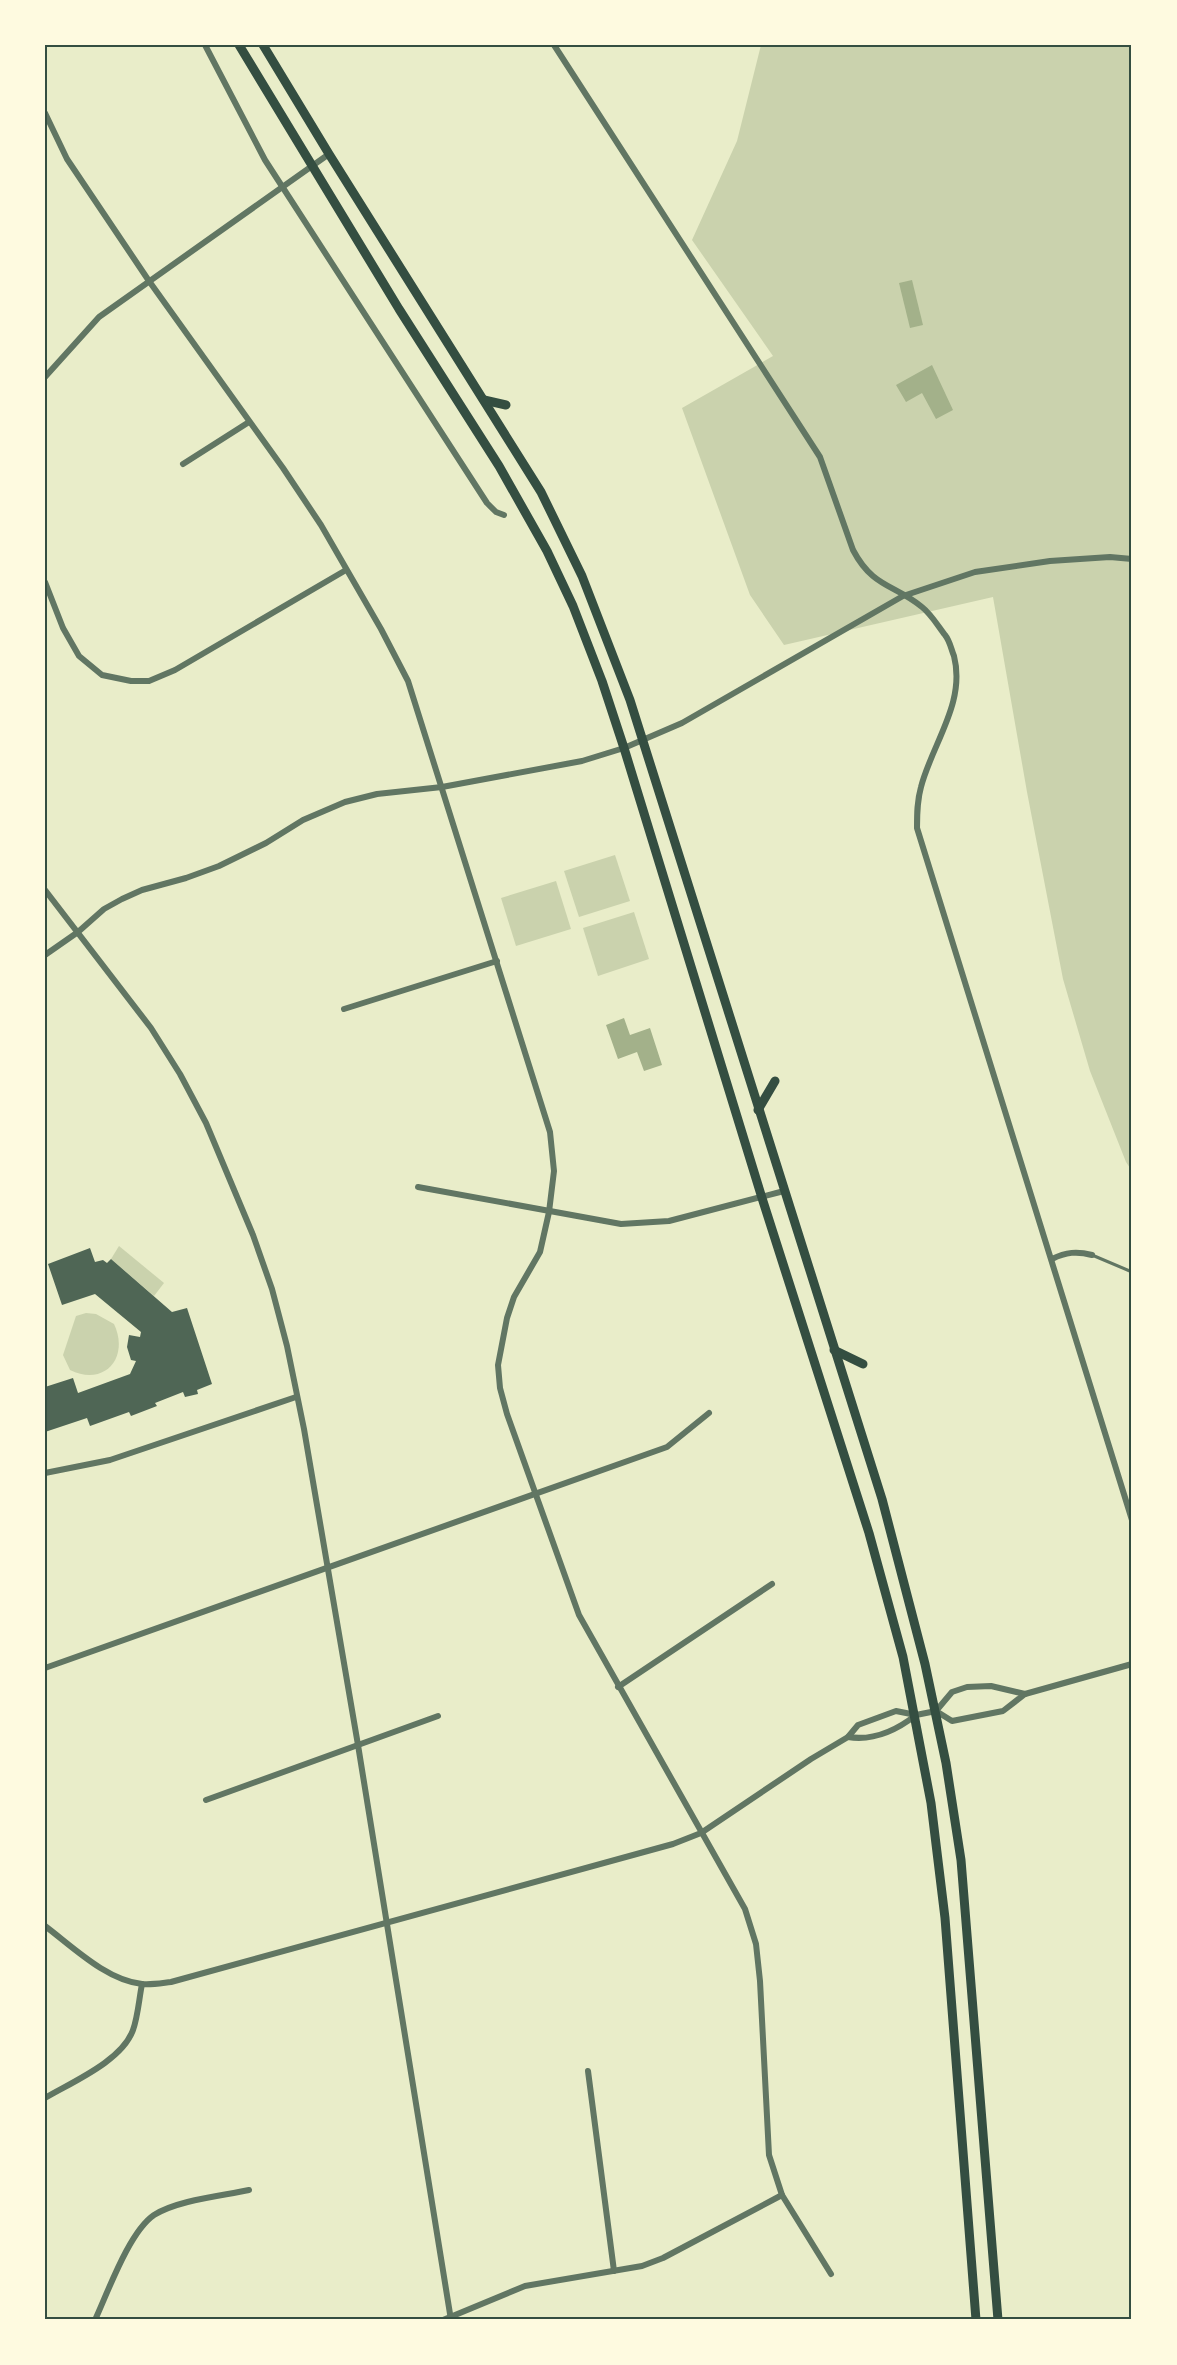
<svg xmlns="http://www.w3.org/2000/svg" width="1177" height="2365" viewBox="0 0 1177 2365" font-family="'DM Sans',sans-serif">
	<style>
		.green { fill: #cad2ad }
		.water { fill: #a3b18a }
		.building { fill: #4f6655 }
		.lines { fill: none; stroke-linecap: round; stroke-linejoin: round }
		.service { stroke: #617663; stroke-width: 3 }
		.minor { stroke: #617663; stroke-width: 6 }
		.primary { stroke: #344e41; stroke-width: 9 }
		.neatline { fill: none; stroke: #344e41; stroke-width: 2 }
	</style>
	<rect width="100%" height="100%" fill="#e9edc9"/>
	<g class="green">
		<polygon points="761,45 1132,45 1132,1171 1126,1162 1090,1071 1063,979 1027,792 993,597 784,645 750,595 682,408 773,356 692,240 737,141"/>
		<polygon points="615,855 630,901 579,917 564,871"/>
		<polygon points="556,881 571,929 516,946 501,898"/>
		<polygon points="634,912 649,959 598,976 583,928"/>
		<polygon points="119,1246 164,1283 154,1296 111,1259"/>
		<path d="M86 1313 96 1314 114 1324C130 1358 104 1387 70 1370L63 1355 76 1316Z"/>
	</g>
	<g class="water">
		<polygon points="912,280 923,325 910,328 899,283"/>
		<polygon points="932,365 953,410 936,419 922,393 906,402 896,385"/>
		<polygon points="624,1018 630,1035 650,1028 662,1065 644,1071 637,1052 618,1059 606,1025"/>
	</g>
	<polygon class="building" points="90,1248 95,1262 103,1260 107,1263 111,1259 172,1312 187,1308 212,1384 197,1390 198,1394 185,1397 183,1392 155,1403 157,1406 131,1416 129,1412 90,1426 87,1418 45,1432 45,1387 73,1378 78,1393 130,1374 136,1361 131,1360 127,1347 129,1335 140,1337 141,1332 95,1294 62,1305 48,1264"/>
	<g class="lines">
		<polyline class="service" points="1092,1255 1132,1272"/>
		<g class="minor">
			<polyline points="205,45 265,160 487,503 496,512 504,515"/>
			<path d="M554 45 820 457 853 550C873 588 894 584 922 607 931 614 938 626 945 635 950 641 951 649 954 656 966 703 932 744 921 787 917 801 917 814 917 828L1132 1520"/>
			<polyline points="45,113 67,159 149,281 283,468 321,525 381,629 408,681 550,1132 554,1171 549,1212 540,1252 514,1297 507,1318 498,1365 500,1388 507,1414 579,1615 745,1909 756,1944 760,1981 769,2155 782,2195 831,2274"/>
			<polyline points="45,377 99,317 329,154"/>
			<polyline points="183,464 249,422"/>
			<polyline points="45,582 63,628 79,656 102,675 131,681 149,681 175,670 346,570"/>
			<polyline points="45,890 151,1028 180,1074 206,1123 253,1235 272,1289 287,1346 304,1429 358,1745 451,2320"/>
			<polyline points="45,955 78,932 104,909 122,899 142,890 186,878 219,866 266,843 303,820 345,802 377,794 442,787 582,761 624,748 682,723 903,596 975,572 1050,561 1110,557 1132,559"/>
			<polyline points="344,1009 497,961"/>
			<polyline points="418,1187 621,1224 669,1221 784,1191"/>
			<path d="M1052 1259C1066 1252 1077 1251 1092 1255"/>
			<polyline points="45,1473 110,1460 296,1397"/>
			<polyline points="45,1668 667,1447 709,1413"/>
			<polyline points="618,1687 772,1584"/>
			<polyline points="936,1711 952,1721 1003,1711 1025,1694 1132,1664"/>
			<path d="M848 1737C873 1741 897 1730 916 1715"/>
			<polyline points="206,1800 438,1716"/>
			<path d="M45 1926C73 1947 106 1980 142 1984 151 1985 162 1983 171 1982L673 1844 701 1833 811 1759 848 1737 858 1725 896 1711 916 1715 936 1711 952 1692 967 1687 991 1686 1025 1694"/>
			<polyline points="588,2071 614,2271"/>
			<path d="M45 2098C72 2082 122 2061 133 2030 138 2016 139 1999 142 1984"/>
			<path d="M95 2320C108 2292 129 2232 154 2215 178 2200 221 2196 249 2190"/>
			<polyline points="443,2320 525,2286 642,2266 663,2258 782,2195"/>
		</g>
		<g class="primary">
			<polyline points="239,45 399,309 499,466 547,551 573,606 602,681 624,748 762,1198 869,1533 903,1657 931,1803 945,1918 976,2320"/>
			<polyline points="263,45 329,154 541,492 582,576 630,700 882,1499 925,1664 946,1763 961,1860 998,2320"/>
			<polyline points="484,400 506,405"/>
			<polyline points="758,1110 775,1081"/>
			<polyline points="834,1350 863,1364"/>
		</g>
	</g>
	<rect width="1177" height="2365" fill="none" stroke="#fefae0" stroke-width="93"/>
	<rect x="46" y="46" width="1084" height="2272" class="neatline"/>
</svg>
